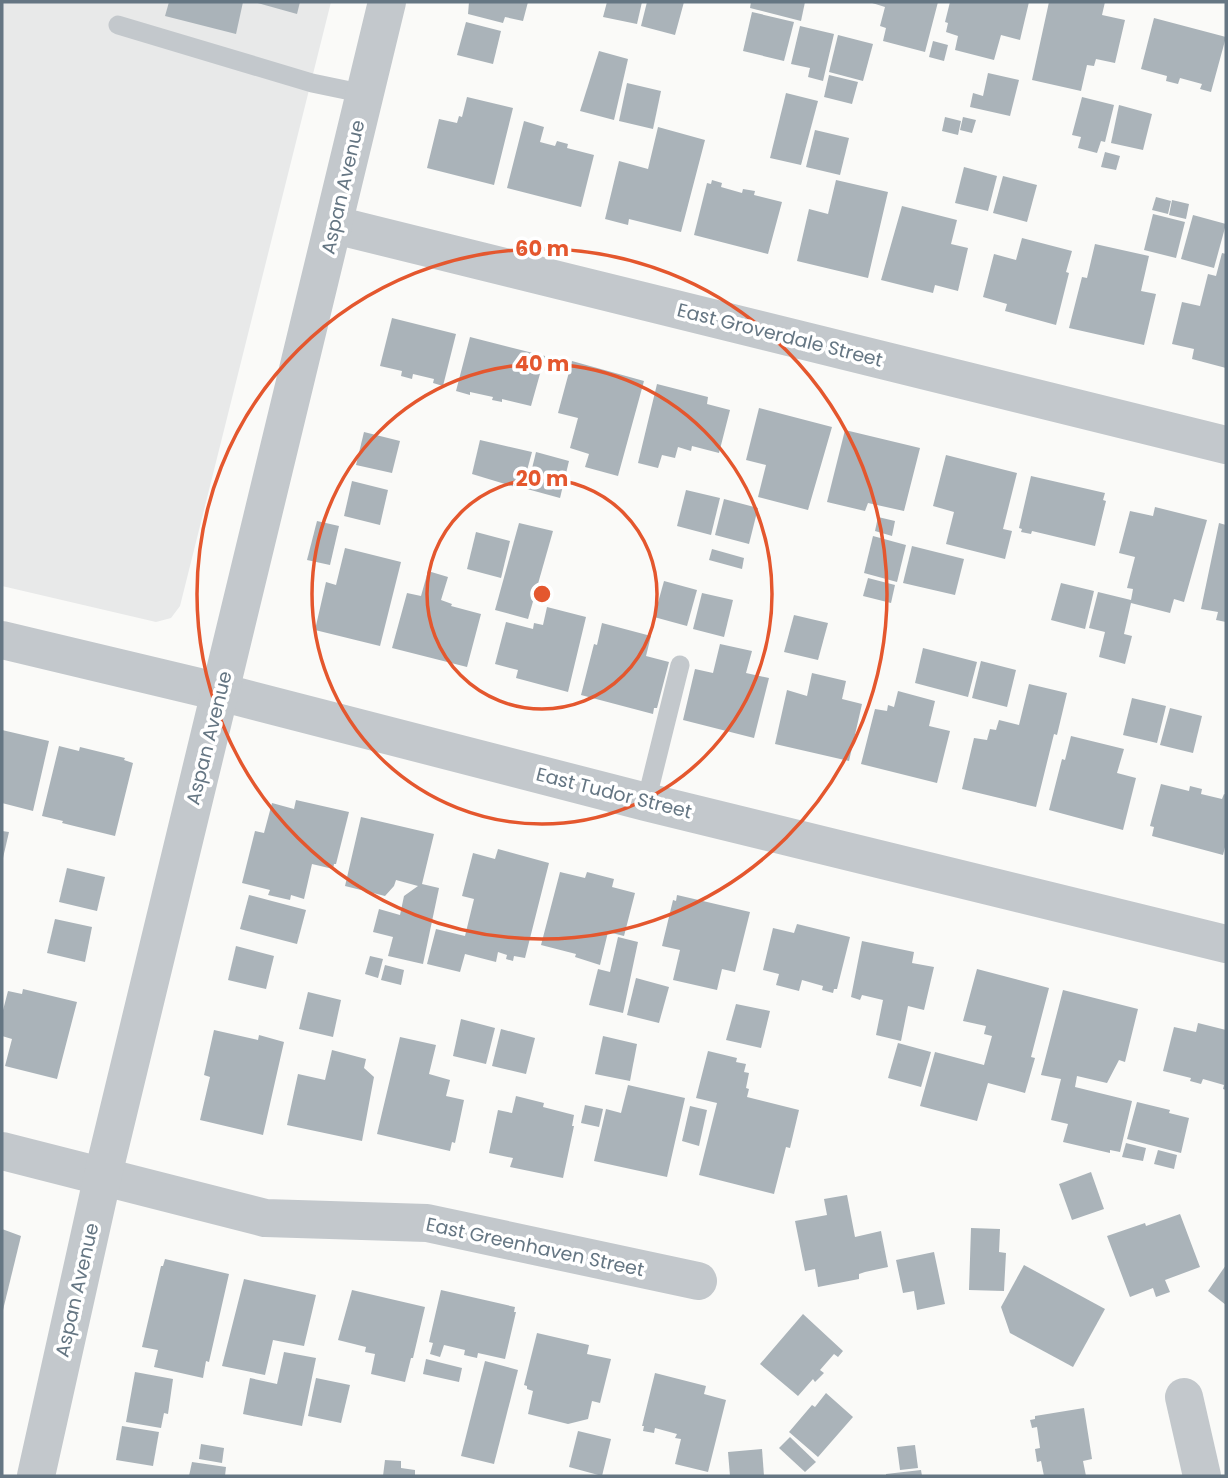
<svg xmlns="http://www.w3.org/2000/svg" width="1228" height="1478" viewBox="0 0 1228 1478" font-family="Poppins,sans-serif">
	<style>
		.built { fill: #e8e9e9 }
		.building { fill: #aab3b9 }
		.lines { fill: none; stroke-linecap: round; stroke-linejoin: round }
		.service { stroke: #c3c8cc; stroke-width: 19 }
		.minor { stroke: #c3c8cc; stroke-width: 38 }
		.ring { fill: none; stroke: #e4572e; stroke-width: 3.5 }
		.labels { text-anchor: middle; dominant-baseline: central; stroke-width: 7; stroke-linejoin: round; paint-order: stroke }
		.street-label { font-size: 19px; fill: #657683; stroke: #fff }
		.centre { fill: #e4572e; stroke: #fff; stroke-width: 3.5 }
		.ring-label { font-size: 21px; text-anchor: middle; font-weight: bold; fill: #e4572e; stroke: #fff; stroke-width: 7; stroke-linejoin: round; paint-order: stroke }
	</style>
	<rect width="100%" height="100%" fill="#fafaf8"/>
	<polygon class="built" points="2,2 331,2 180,606 171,618 156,622 2,586"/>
	<g class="building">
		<polygon points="169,2 243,2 236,34 165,16"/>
		<polygon points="254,2 300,2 297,14"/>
		<polygon points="469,2 528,2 523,21 505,17 503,23 468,14"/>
		<polygon points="607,2 642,2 637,24 603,17"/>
		<polygon points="647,2 684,2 675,35 641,26"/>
		<polygon points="751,2 805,2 801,21 750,8"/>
		<polygon points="869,2 938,2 925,52 883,41 886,28 880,26 885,7"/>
		<polygon points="950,2 1029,2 1020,40 1001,35 994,60 955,50 958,36 946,32 948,23 945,22"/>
		<polygon points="1049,2 1105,2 1102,15 1125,20 1115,63 1096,59 1094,66 1087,65 1081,91 1032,80"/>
		<polygon points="752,12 794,22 784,61 743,51"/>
		<polygon points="1154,18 1226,37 1211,92 1200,89 1202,84 1180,78 1178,84 1166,81 1167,76 1141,69"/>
		<polygon points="466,22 501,31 493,64 457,55"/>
		<polygon points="800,26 834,34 823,81 808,77 810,68 791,64"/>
		<polygon points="838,35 873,44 863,81 829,72"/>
		<polygon points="933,41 948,45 944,61 929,57"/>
		<polygon points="599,51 628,59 614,120 580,111"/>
		<polygon points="988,73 1019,80 1010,116 970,107 973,93 983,96"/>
		<polygon points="829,75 858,82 852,104 824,97"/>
		<polygon points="627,83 661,91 653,129 619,121"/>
		<polygon points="786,93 818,101 801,165 770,158"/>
		<polygon points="467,97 513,108 494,185 427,168 439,119 457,123 459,116 462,117"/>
		<polygon points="1082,97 1114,105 1105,142 1101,141 1097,153 1078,148 1081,137 1072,135"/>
		<polygon points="1119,105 1152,114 1143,150 1111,143"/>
		<polygon points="945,117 961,121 958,135 942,131"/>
		<polygon points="963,117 976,120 972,133 960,130"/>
		<polygon points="524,121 544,127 540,142 555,146 557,141 568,144 567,148 594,155 581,207 507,188"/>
		<polygon points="658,127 705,140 681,232 629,219 628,225 605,219 619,161 648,169"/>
		<polygon points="815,130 849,138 840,175 806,167"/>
		<polygon points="1105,152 1120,156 1116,170 1101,167"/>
		<polygon points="964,167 997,176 988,211 955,203"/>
		<polygon points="1003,176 1037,185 1027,222 993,213"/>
		<polygon points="712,180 722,183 721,187 742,193 743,189 755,191 754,195 782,202 768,254 694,235 707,183 711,184"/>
		<polygon points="836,180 888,192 868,278 797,261 809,209 828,214"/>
		<polygon points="1156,197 1171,201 1168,214 1152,210"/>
		<polygon points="1172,200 1189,204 1186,219 1169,215"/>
		<polygon points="902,206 957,220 951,244 968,248 958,291 935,285 933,293 881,280"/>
		<polygon points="1153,214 1185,222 1176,258 1144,250"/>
		<polygon points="1193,215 1226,224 1214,268 1181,259"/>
		<polygon points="1022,238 1072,251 1066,272 1069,273 1056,325 1005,311 1007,304 983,297 994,254 1016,260"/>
		<polygon points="1095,244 1149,256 1141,291 1156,294 1144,345 1069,328 1082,277 1087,278"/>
		<polygon points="1222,253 1226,254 1226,368 1192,359 1194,349 1172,344 1182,302 1200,306 1208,274 1216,276"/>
		<polygon points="392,318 456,334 443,386 433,383 434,379 413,374 412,379 401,376 402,371 380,366"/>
		<polygon points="470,337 545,356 531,406 502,399 502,402 492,400 493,397 470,392 470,395 456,391"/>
		<polygon points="572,361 644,381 618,476 585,467 589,454 570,448 578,418 558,413"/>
		<polygon points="657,384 708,397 707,404 730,410 719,453 692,446 691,451 678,447 675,458 662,455 658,468 638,463"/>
		<polygon points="759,408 832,427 808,510 758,497 766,465 746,460"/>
		<polygon points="845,430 920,448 904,511 868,503 865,511 827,502"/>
		<polygon points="364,432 400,441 392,473 356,465"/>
		<polygon points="480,440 532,452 522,489 472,474"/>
		<polygon points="536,452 569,461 560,498 527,489"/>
		<polygon points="946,455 1017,473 1003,529 1012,531 1005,559 946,544 954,512 933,506"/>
		<polygon points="1031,476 1105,493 1103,500 1106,501 1095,546 1032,531 1031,534 1021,532 1022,529 1019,528"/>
		<polygon points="352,481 388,490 380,525 344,516"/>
		<polygon points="686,490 720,498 711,535 677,526"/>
		<polygon points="724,499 758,508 749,544 715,535"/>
		<polygon points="1155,507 1207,520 1184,602 1174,599 1170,613 1131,603 1124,634 1132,636 1125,664 1099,657 1105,632 1089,628 1098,592 1131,600 1133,589 1127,588 1135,557 1119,553 1130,511 1153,516"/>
		<polygon points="878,517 895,521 892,536 875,531"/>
		<polygon points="317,521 339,526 330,565 307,560"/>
		<polygon points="519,523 553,531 528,619 495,610"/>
		<polygon points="1219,523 1226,525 1226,622 1216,620 1218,612 1201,609"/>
		<polygon points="476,532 510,541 501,578 467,569"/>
		<polygon points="873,536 906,545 897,582 864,573"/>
		<polygon points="912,546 964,559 955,595 903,583"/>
		<polygon points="345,548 401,562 380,646 315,630 326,582 336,585"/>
		<polygon points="712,549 744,558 742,569 709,560"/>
		<polygon points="428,571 448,577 441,600 452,604 451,606 481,614 467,667 392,648 407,593 421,596"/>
		<polygon points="868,578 895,585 891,603 863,596"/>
		<polygon points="664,581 697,590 687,626 654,617"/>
		<polygon points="1061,583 1094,591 1085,629 1051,620"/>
		<polygon points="702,593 733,600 724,637 693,629"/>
		<polygon points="547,607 586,617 568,692 516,678 518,670 495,664 506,622 533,629 534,623 543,625"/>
		<polygon points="794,615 828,623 818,660 784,652"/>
		<polygon points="602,623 651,636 646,656 669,662 657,708 654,708 653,714 581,695 594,644 597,645"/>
		<polygon points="720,644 752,651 746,673 769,678 754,738 683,720 695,669 713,673"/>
		<polygon points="923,648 977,662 968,697 915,683"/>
		<polygon points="981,661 1016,670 1007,707 972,698"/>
		<polygon points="812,673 846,681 842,699 862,704 849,761 775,744 787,690 807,696"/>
		<polygon points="1029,684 1067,693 1057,735 1054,734 1036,807 962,789 974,738 987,740 990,729 996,730 999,720 1019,725"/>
		<polygon points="898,691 935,701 929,726 950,731 937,783 861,764 875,709 887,711 888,705 894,707"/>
		<polygon points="1132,698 1166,706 1157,743 1123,735"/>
		<polygon points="1170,708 1202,716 1193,753 1160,745"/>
		<polygon points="2,730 49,741 33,811 2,803"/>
		<polygon points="1071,736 1124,749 1117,773 1136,778 1123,830 1049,810 1062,759 1065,760"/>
		<polygon points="59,746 79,751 80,747 125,758 124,760 133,763 115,836 62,823 63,821 42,816"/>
		<polygon points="1161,784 1189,791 1190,786 1202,789 1201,794 1222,799 1224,794 1226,795 1226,843 1223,855 1152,836 1154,827 1150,826"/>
		<polygon points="296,800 349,812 336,864 334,864 333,869 312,864 304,899 291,895 290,900 268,895 270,890 242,883 255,831 264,833 272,803 294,809"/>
		<polygon points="361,817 434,834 422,884 439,888 423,964 388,956 393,937 373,932 379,909 400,915 404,896 418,886 396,880 394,886 385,896 345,886"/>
		<polygon points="2,831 9,832 3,858 2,857"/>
		<polygon points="498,849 549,863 525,958 514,956 513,961 506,959 507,955 498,952 496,962 465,954 460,972 427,964 436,929 465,936 474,899 462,896 473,853 495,859"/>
		<polygon points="67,868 105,877 97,911 59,902"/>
		<polygon points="560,872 585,878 587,872 614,879 612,887 635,893 624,936 608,932 600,965 575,957 576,954 541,945"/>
		<polygon points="249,895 306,910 297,944 240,929"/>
		<polygon points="677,895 750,912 735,972 722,969 717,990 673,980 680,950 662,946 673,900 676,901"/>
		<polygon points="55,919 92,927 85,962 47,953"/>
		<polygon points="797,924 850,937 837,989 834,989 833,993 822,990 823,986 802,980 799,991 776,985 779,974 763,970 773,928 794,933"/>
		<polygon points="618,937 638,942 623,1013 589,1005 598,969 610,972"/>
		<polygon points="862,941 914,952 912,963 934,967 924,1010 908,1006 901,1041 876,1035 883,1000 862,995 860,1000 851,997"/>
		<polygon points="236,946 274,956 266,989 228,980"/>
		<polygon points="370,956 383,959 378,978 365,974"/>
		<polygon points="385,965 404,970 401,985 381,980"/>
		<polygon points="977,969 1049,988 1031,1057 1035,1058 1025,1093 988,1083 977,1121 920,1106 935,1052 984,1065 992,1036 984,1034 986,1026 963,1021"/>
		<polygon points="636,978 669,987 659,1023 627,1015"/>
		<polygon points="23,989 77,1002 57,1079 5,1066 12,1039 2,1036 2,1014 8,991 22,994"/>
		<polygon points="1063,990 1138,1009 1125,1062 1119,1060 1107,1083 1077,1076 1075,1087 1132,1101 1120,1152 1110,1150 1110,1153 1063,1142 1068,1124 1051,1120 1061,1079 1041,1075"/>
		<polygon points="308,992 341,1000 333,1037 299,1029"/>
		<polygon points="736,1004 770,1011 761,1048 726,1040"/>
		<polygon points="461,1019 495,1028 486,1064 453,1056"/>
		<polygon points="1198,1023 1226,1030 1226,1090 1223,1089 1224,1085 1203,1079 1201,1084 1190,1081 1191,1078 1163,1071 1174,1027 1196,1032"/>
		<polygon points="501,1029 535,1038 526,1074 492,1066"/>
		<polygon points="214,1030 258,1040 259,1035 284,1042 263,1135 200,1120 210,1077 204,1075"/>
		<polygon points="603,1036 637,1044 630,1081 595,1074"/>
		<polygon points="400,1037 436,1045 429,1074 450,1080 446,1096 464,1100 455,1143 452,1142 450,1151 377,1134"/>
		<polygon points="898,1043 931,1052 921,1087 888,1078"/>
		<polygon points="332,1050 366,1059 364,1068 374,1077 362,1141 287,1125 298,1074 325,1080"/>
		<polygon points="708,1051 737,1058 736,1062 746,1064 744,1072 749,1073 746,1088 749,1089 747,1097 799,1110 790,1148 786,1147 774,1194 699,1175 717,1103 696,1098"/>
		<polygon points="628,1085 685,1098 667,1177 594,1161 606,1109 621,1113"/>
		<polygon points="516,1096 544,1103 543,1107 574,1115 572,1126 574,1126 563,1178 510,1167 513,1158 489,1153 498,1110 512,1113"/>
		<polygon points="1137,1102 1170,1110 1169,1113 1189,1118 1181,1153 1127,1139"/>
		<polygon points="585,1105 603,1109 599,1127 581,1123"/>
		<polygon points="690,1106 707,1110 699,1146 682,1141"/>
		<polygon points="1126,1143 1146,1148 1143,1161 1122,1157"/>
		<polygon points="1158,1150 1177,1155 1174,1169 1154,1164"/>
		<polygon points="1091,1172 1104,1209 1072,1220 1059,1184"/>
		<polygon points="847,1195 855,1237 881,1231 888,1267 865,1272 859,1274 859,1279 818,1287 815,1269 805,1271 795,1221 827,1215 824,1199"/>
		<polygon points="1180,1214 1200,1267 1165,1280 1170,1292 1156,1297 1153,1288 1130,1297 1107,1236 1145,1223 1146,1226"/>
		<polygon points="971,1228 1000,1229 999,1252 1006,1253 1004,1291 969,1290"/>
		<polygon points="2,1229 21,1236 3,1310 2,1310"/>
		<polygon points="934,1252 945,1304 917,1310 914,1291 903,1293 896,1260"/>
		<polygon points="165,1259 229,1274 209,1362 206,1361 203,1378 154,1367 158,1350 142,1347 161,1266 163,1266"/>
		<polygon points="1024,1265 1105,1309 1073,1367 1010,1333 1001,1307"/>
		<polygon points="1226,1265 1226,1305 1208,1291"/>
		<polygon points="244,1279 316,1295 304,1346 273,1340 265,1375 222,1366"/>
		<polygon points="352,1290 425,1307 413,1358 411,1358 405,1382 371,1374 375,1354 365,1352 366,1347 338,1340"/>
		<polygon points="441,1290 515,1307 514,1312 516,1312 505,1359 478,1353 477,1358 464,1355 465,1350 444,1345 440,1357 430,1354 433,1343 429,1342"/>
		<polygon points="803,1314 843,1351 838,1357 834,1354 820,1370 824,1373 815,1382 813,1379 798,1396 760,1364"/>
		<polygon points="537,1333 589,1345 587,1354 611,1359 600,1403 592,1401 588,1419 568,1424 528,1414 533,1391 527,1389 527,1386 524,1385"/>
		<polygon points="284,1352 316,1358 302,1426 243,1414 250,1378 277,1384"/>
		<polygon points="426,1359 462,1368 459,1382 423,1374"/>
		<polygon points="485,1361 518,1370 494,1464 461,1456"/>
		<polygon points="135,1372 173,1379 168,1414 164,1413 161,1428 126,1422"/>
		<polygon points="655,1373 706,1386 704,1394 726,1400 708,1472 675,1464 681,1439 675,1438 677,1434 655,1428 654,1433 643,1431 644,1426 642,1426"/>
		<polygon points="316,1378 350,1385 341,1423 308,1416"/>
		<polygon points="826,1393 853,1417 818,1457 789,1432 812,1405 815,1407"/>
		<polygon points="1084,1408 1092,1459 1083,1461 1086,1476 1044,1476 1041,1461 1037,1462 1035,1449 1040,1448 1037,1427 1032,1428 1030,1420 1035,1419 1035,1416"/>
		<polygon points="122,1426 159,1432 153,1466 116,1460"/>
		<polygon points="578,1431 611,1439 602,1476 569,1467"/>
		<polygon points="790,1437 816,1462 805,1472 779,1448"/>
		<polygon points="201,1444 224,1448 222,1463 199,1459"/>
		<polygon points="915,1445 918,1468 900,1470 897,1447"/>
		<polygon points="762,1449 764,1476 730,1476 728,1452"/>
		<polygon points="385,1460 401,1461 401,1468 415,1470 415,1476 383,1476"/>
		<polygon points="192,1462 226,1467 225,1476 189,1476"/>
		<polygon points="921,1470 922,1476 886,1476 886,1474"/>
	</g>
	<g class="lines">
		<g class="service">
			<polyline points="118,25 312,83 365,94"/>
			<polyline points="646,802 680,665"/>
		</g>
		<g class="minor">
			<polyline points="335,225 1226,445"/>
			<polyline points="2,640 220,692 646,802 1226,944"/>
			<polyline points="2,1151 265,1218 427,1223 698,1281"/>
			<polyline points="1184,1397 1202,1476"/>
			<polyline points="36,1476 103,1175 387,2"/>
		</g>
	</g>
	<g class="ring">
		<circle cx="542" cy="594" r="115"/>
		<circle cx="542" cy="594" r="230"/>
		<circle cx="542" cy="594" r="345"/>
	</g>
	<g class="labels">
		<g class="street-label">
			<text transform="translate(343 187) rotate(-77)">Aspan Avenue</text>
			<text transform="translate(780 335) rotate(14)">East Groverdale Street</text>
			<text transform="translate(209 738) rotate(-76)">Aspan Avenue</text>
			<text transform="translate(614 793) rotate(14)">East Tudor Street</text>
			<text transform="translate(535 1247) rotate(12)">East Greenhaven Street</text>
			<text transform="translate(77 1290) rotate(-77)">Aspan Avenue</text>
		</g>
	</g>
	<circle cx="542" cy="594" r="10" class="centre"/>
	<g class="ring-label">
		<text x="542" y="256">60 m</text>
		<text x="542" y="371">40 m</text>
		<text x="542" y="486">20 m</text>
	</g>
	<rect width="1228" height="1478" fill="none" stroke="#657683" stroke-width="7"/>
</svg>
